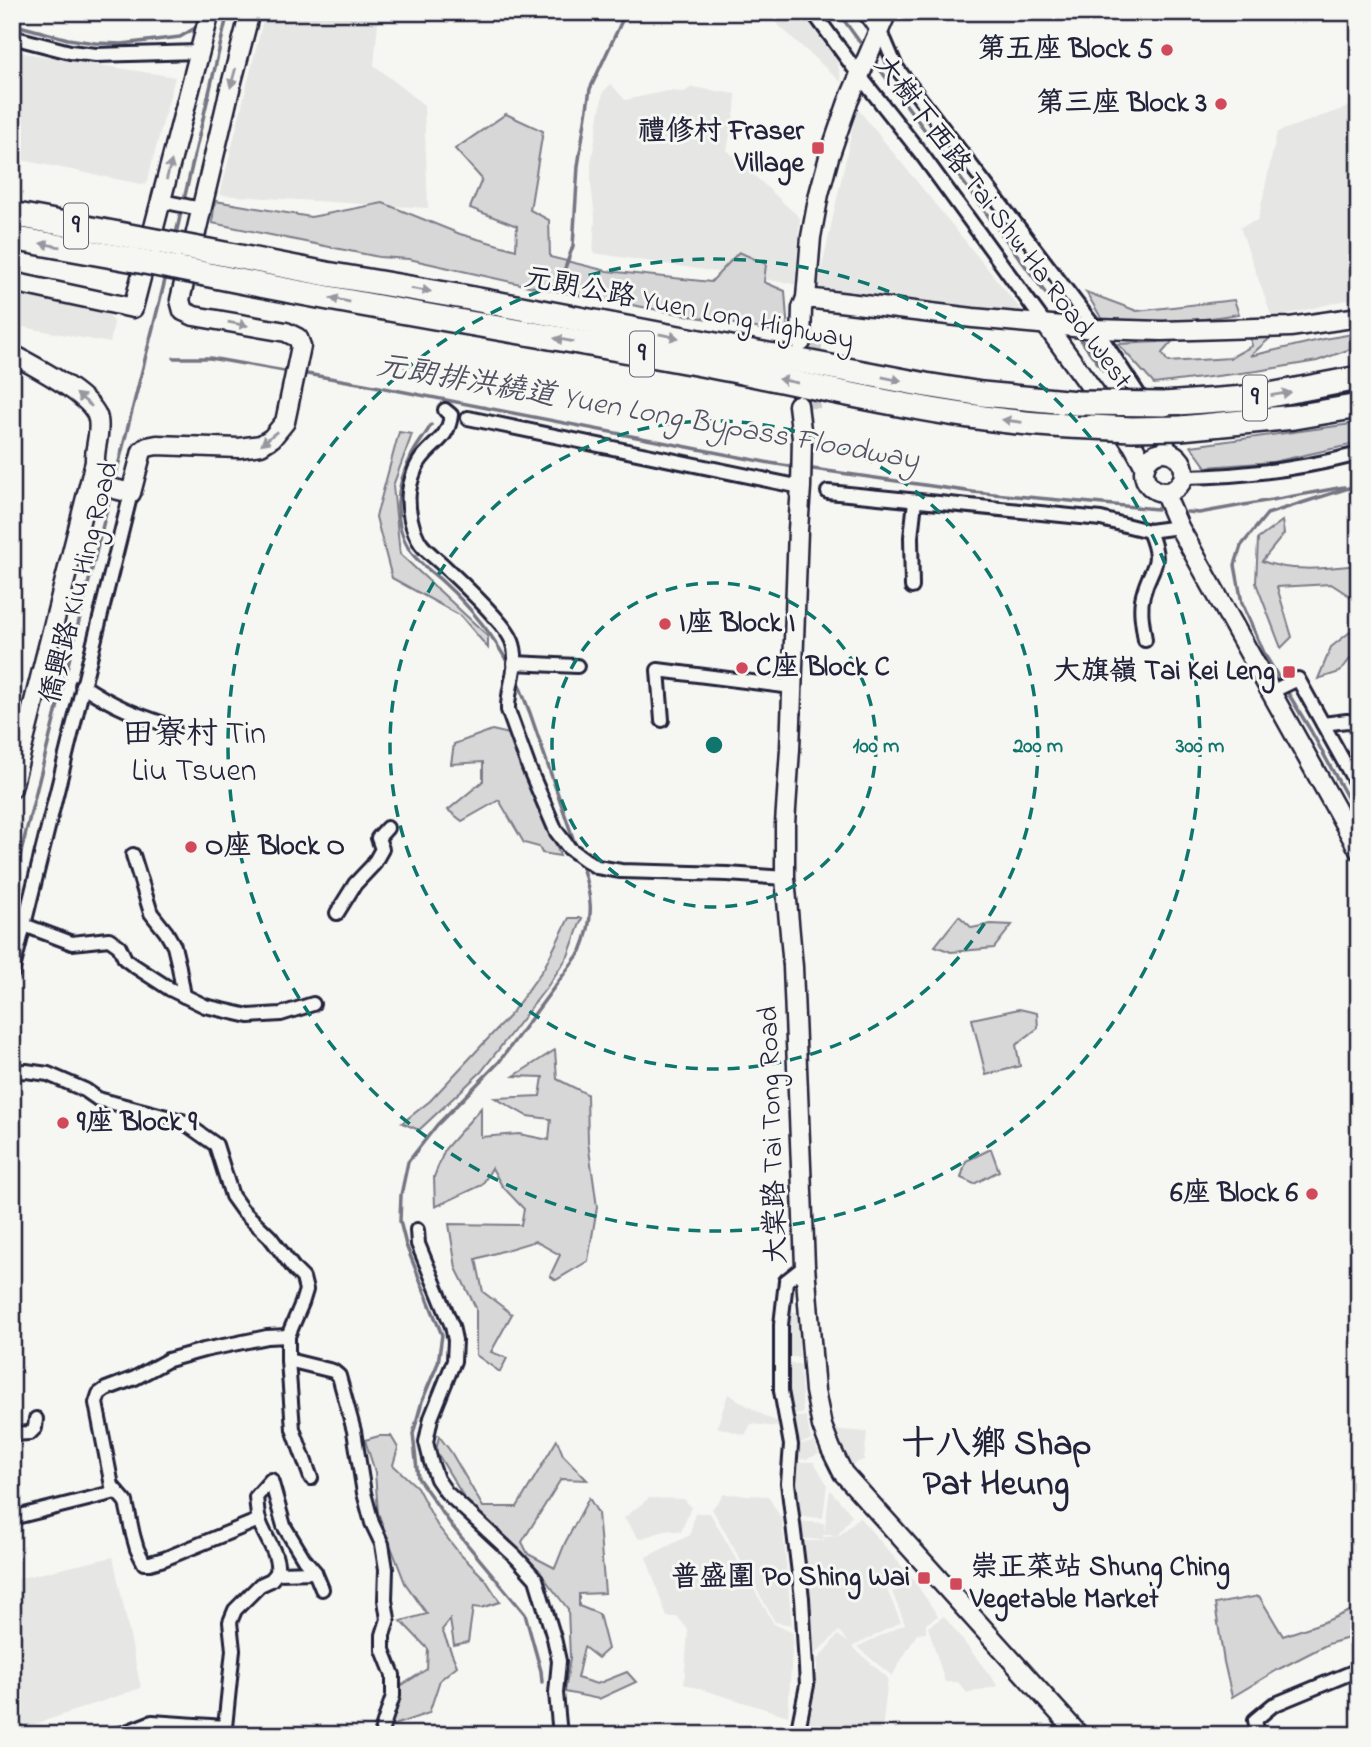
<svg xmlns="http://www.w3.org/2000/svg" width="1371" height="1747" viewBox="0 0 1371 1747" font-family="'Indie Flower','LXGW WenKai TC',sans-serif">
	<style>
		.built { fill: #e6e6e4 }
		.green { fill: #d7d7d7; stroke: #7c7c89; stroke-width: 2 }
		.lines { fill: none; stroke-linecap: round; stroke-linejoin: round }
		.stream { stroke: #757583; stroke-width: 3.5 }
		.secondary-tunnel { stroke: #cccccd; stroke-width: 18; stroke-dasharray: 18 9; stroke-linecap: butt }
		.street-casing { stroke: #22223b; stroke-width: 18 }
		.secondary-casing { stroke: #22223b; stroke-width: 23 }
		.highway-casing { stroke: #22223b; stroke-width: 28 }
		.street { stroke: #f6f6f2; stroke-width: 12 }
		.secondary { stroke: #f6f6f2; stroke-width: 18 }
		.highway { stroke: #f6f6f2; stroke-width: 23 }
		.highway-bridge-casing { stroke: #22223b; stroke-width: 28; stroke-linecap: butt }
		.highway-bridge { stroke: #f6f6f2; stroke-width: 23 }
		.oneway { fill: #9797a0 }
		.ring { fill: none; stroke: #0f766e; stroke-width: 3.5; stroke-dasharray: 12 9 }
		.poi-dot { fill: #d1495b; stroke: #f6f6f2; stroke-width: 2.5 }
		.labels { text-anchor: middle; dominant-baseline: central; stroke-width: 6; stroke-linejoin: round; paint-order: stroke }
		.shield { fill: #f6f6f2; stroke: #626272; stroke-width: 2 }
		.shield-label { font-size: 26px; font-weight: bold; fill: #22223b }
		.poi-label { font-size: 28px; font-weight: bold; fill: #22223b; stroke: #f6f6f2; text-anchor: end }
		.street-label { font-size: 28px; fill: #22223b; stroke: #f6f6f2 }
		.water-label { font-size: 30px; font-style: italic; fill: #535365; stroke: #f6f6f2 }
		.quarter-label { font-size: 32px; fill: #22223b; stroke: #f6f6f2 }
		.district-label { font-size: 35px; font-weight: bold; fill: #22223b; stroke: #f6f6f2 }
		.centre { fill: #0f766e; stroke: #f6f6f2; stroke-width: 3.5 }
		.ring-label { font-size: 21px; text-anchor: middle; font-weight: bold; fill: #0f766e; stroke: #f6f6f2; stroke-width: 6; stroke-linejoin: round; paint-order: stroke }
	</style>
	<rect width="100%" height="100%" fill="#f6f6f2"/>
	<filter id="ink" filterUnits="userSpaceOnUse"><feTurbulence type="fractalNoise" baseFrequency=".0143" numOctaves="2"/><feDisplacementMap in="SourceGraphic" scale="14" xChannelSelector="R" yChannelSelector="G"/><feConvolveMatrix kernelMatrix="1 2 1 2 8 2 1 2 1" color-interpolation-filters="sRGB"/></filter>
	<g filter="url(#ink)">
		<g class="built">
			<polygon points="265,12 379,12 374,65 424,105 428,208 220,195"/>
			<polygon points="764,12 804,12 836,55 842,83"/>
			<polygon points="12,51 175,77 146,185 12,158"/>
			<polygon points="611,84 625,100 667,91 684,92 692,87 736,94 735,110 727,150 800,218 795,284 593,253 595,218 591,184 591,163 603,92"/>
			<polygon points="1359,103 1359,297 1272,318 1240,227 1258,220 1277,132"/>
			<polygon points="857,108 1026,316 816,294"/>
			<polygon points="12,291 104,308 114,323 110,343 12,325"/>
			<polygon points="787,1312 799,1312 799,1357 786,1357"/>
			<polygon points="783,1363 800,1364 803,1414 789,1415"/>
			<polygon points="728,1394 768,1418 777,1421 778,1427 751,1424 745,1435 717,1427"/>
			<polygon points="806,1416 811,1440 795,1445 815,1442 819,1454 807,1459 792,1460 789,1418"/>
			<polygon points="830,1429 867,1432 864,1460 844,1467"/>
			<polygon points="796,1462 814,1462 827,1484 823,1518 795,1516"/>
			<polygon points="830,1490 852,1515 838,1535 823,1535 823,1537 839,1536 859,1517 907,1572 899,1579 899,1586 887,1590 901,1622 852,1647 888,1678 882,1730 884,1735 838,1735 832,1731 807,1723 817,1673 817,1660 838,1635 849,1643 839,1631 814,1655 801,1541 824,1541 823,1538 822,1540 795,1538 797,1521 824,1523 824,1533"/>
			<polygon points="724,1494 768,1496 782,1520 792,1625 775,1622 712,1509"/>
			<polygon points="649,1498 684,1499 691,1507 681,1532 668,1530 639,1539 624,1518"/>
			<polygon points="695,1513 710,1513 774,1624 793,1633 788,1716 684,1684 688,1630 678,1617 667,1617 646,1557 690,1535"/>
			<polygon points="113,1557 141,1688 12,1732 12,1580"/>
			<polygon points="910,1575 938,1616 926,1624 926,1633 917,1634 892,1676 857,1647 905,1624 892,1592 903,1588 902,1580"/>
			<polygon points="944,1616 998,1686 967,1693 958,1682 945,1682 928,1627"/>
		</g>
		<g class="green">
			<polygon points="506,114 543,131 530,210 549,220 550,257 607,271 711,282 739,252 766,264 764,282 785,291 788,334 529,286 409,259 379,257 212,223 215,201 311,217 383,203 460,234 516,250 517,226 470,208 482,179 455,149"/>
			<polygon points="1086,292 1137,311 1234,300 1239,314 1190,321 1162,353 1168,362 1230,358 1252,346 1248,328 1263,324 1269,339 1250,356 1324,339 1359,333 1359,346 1317,361 1257,371 1154,384 1118,344 1158,342 1147,324 1103,321"/>
			<polygon points="1359,423 1359,443 1273,462 1206,467 1191,446"/>
			<polygon points="399,432 412,434 393,486 400,554 488,636 488,648 461,616 392,578 376,517"/>
			<path d="M1282 521 1284 534 1262 561C1291 573 1328 568 1359 565V583L1356 584 1359 587V602L1331 584 1277 587 1292 637 1281 648 1256 583 1258 539Z"/>
			<polygon points="1359,625 1359,647 1340,672 1318,679 1331,647"/>
			<polygon points="492,730 518,736 560,856 542,853 539,847 524,843 499,800 462,821 448,810 483,781 483,762 451,764 454,744"/>
			<polygon points="959,916 972,928 991,924 1012,925 994,948 951,952 935,946"/>
			<polygon points="569,918 582,918 568,956 547,987 481,1072 419,1130 402,1123 430,1101 510,1015 544,968"/>
			<polygon points="1019,1009 1037,1013 1038,1028 1016,1045 1020,1066 986,1075 972,1019"/>
			<polygon points="555,1050 557,1079 587,1094 588,1142 597,1207 588,1261 556,1280 550,1276 560,1255 535,1241 476,1259 483,1292 512,1314 491,1352 507,1358 500,1372 476,1355 476,1308 456,1268 449,1224 521,1225 524,1209 502,1186 492,1168 482,1185 435,1207 434,1177 445,1149 481,1108 481,1137 519,1134 549,1140 551,1119 527,1116 495,1098 540,1096 543,1077 514,1076"/>
			<polygon points="991,1149 999,1171 974,1184 961,1178 966,1161"/>
			<polygon points="379,1436 391,1436 398,1448 393,1465 417,1487 437,1525 460,1554 485,1579 500,1602 481,1608 473,1607 468,1642 454,1645 450,1620 442,1630 457,1666 440,1680 429,1713 391,1726 399,1687 427,1669 428,1649 401,1621 427,1614 405,1583 378,1513 375,1472 365,1440"/>
			<polygon points="439,1436 451,1452 483,1507 517,1507 557,1440 563,1455 587,1480 561,1479 522,1542 528,1554 555,1568 565,1543 589,1498 598,1513 605,1593 579,1594 579,1606 599,1614 608,1649 598,1658 584,1647 577,1678 597,1684 627,1672 636,1682 599,1699 565,1692 570,1658 568,1609 544,1578 468,1504 436,1451"/>
			<polygon points="1259,1596 1283,1636 1324,1622 1359,1607 1359,1635 1328,1644 1279,1669 1232,1697 1224,1662 1215,1604"/>
		</g>
		<g class="lines">
			<g class="stream">
				<polyline points="838,12 864,48"/>
				<polyline points="12,24 68,39 95,43 122,44 180,37 200,25"/>
				<polyline points="873,60 1066,321"/>
				<polyline points="175,238 228,12"/>
				<polyline points="564,271 573,246 578,166 590,89 626,12"/>
				<polyline points="1075,332 1103,370"/>
				<polyline points="174,358 210,358 290,372"/>
				<polyline points="301,373 364,384 770,463 795,467"/>
				<path d="M431 425C425 436 416 446 411 457 396 485 392 521 409 549 415 561 434 573 444 583 470 607 493 634 510 667"/>
				<polyline points="806,468 973,492 1157,509"/>
				<polyline points="114,482 166,276"/>
				<polyline points="1358,485 1267,514 1241,546 1235,565 1242,603 1265,655 1311,731 1359,819"/>
				<polyline points="1187,512 1199,513 1344,487"/>
				<polyline points="517,680 530,713 576,847"/>
				<polyline points="12,888 111,493"/>
				<path d="M542 1682 541 1671 525 1614 452 1526 418 1478 413 1434 422 1401 438 1363 442 1335 406 1245 400 1221 401 1195 408 1162 437 1125 499 1062 581 951C595 917 592 895 580 861"/>
			</g>
			<polyline class="secondary-tunnel" points="811,408 813,344"/>
			<g class="street-casing">
				<g id="street">
					<polyline points="813,12 859,75 920,152 1046,325"/>
					<polyline points="864,12 885,41 896,67 1096,329 1146,406"/>
					<polyline points="12,37 70,52 96,55 198,52"/>
					<polyline points="161,201 201,209"/>
					<path d="M445 410 451 415C448 441 431 443 419 462 414 470 410 483 409 492 407 508 412 531 421 544 427 552 437 559 444 566 461 582 478 598 493 615 501 624 508 631 512 641 521 663 507 687 508 710L529 768 556 831 569 848 587 861 597 867 621 871 727 874 785 878"/>
					<polyline points="468,418 801,487"/>
					<polyline points="1159,427 1173,455"/>
					<path d="M1184 477C1243 476 1301 469 1359 454"/>
					<polyline points="828,492 1101,519 1149,531 1179,527"/>
					<polyline points="912,587 911,537 915,501"/>
					<path d="M1145 640C1143 625 1139 610 1143 595 1151 563 1164 568 1149 531"/>
					<polyline points="514,663 577,666"/>
					<path d="M82 685C114 707 137 715 173 727"/>
					<polyline points="1271,692 1298,679 1359,789"/>
					<polyline points="662,720 658,670 792,687"/>
					<polyline points="1323,724 1347,721 1359,723"/>
					<polyline points="133,855 151,913 166,932 174,946 179,967 184,996"/>
					<polyline points="337,913 355,884 373,865 382,849 378,838 387,828"/>
					<polyline points="24,925 72,943 109,939 119,946 125,959 133,965 170,989 205,1006 249,1016 281,1014 313,1004"/>
					<polyline points="12,973 131,493"/>
					<polyline points="12,1072 26,1071 48,1074 85,1090 98,1099 182,1121 216,1145 232,1196 242,1210 270,1237 295,1270 303,1278 306,1290 302,1303 288,1336 288,1360 293,1429 311,1478"/>
					<polyline points="417,1230 418,1244 452,1326 455,1340 454,1361 431,1418 426,1442 431,1462 437,1479 446,1492 516,1557 536,1579 554,1638 559,1661 556,1693 560,1735"/>
					<polyline points="288,1360 333,1371 339,1376 354,1431 364,1493 372,1523 382,1544 386,1569 385,1600 388,1619 383,1635 383,1650 393,1675 393,1696 382,1729"/>
					<polyline points="12,1434 30,1433 35,1428 36,1419"/>
					<polyline points="12,1518 116,1492"/>
					<polyline points="259,1520 164,1559 150,1563 144,1563 137,1549 133,1535 126,1502 112,1486 96,1403 99,1394 106,1389 135,1378 168,1360 204,1350 267,1337 288,1336"/>
					<path d="M277 1573C280 1554 264 1537 259 1520 257 1513 257 1504 256 1497L271 1480 284 1526 304 1559 315 1572 322 1589"/>
					<polyline points="113,1735 124,1733 152,1722 225,1727 233,1650 230,1622 235,1610 260,1585 271,1580 277,1573 315,1572"/>
					<polyline points="797,1735 807,1685 802,1598 788,1483 791,1445 781,1391 781,1325 786,1281 805,1266"/>
					<polyline points="1258,1735 1255,1720 1273,1705 1353,1672"/>
				</g>
			</g>
			<g class="secondary-casing">
				<g id="secondary">
					<polyline points="12,282 133,308 210,12"/>
					<polyline points="806,298 973,318 1096,329 1162,331 1290,327 1359,317"/>
					<polyline points="1046,325 1133,445 1145,467"/>
					<polyline points="801,342 802,308 806,298 811,237 819,194 829,157 848,102 887,12"/>
					<path d="M12 354C32 365 94 396 98 419 101 433 94 448 95 462L12 788"/>
					<polyline points="798,405 802,438 801,487 798,530 790,749 785,824 785,878 793,967 805,1266 815,1391 822,1426 831,1449 843,1473 1079,1735"/>
					<circle cx="1164" cy="472" r="20"/>
					<polyline points="90,483 131,493 142,451 147,447 157,445 239,448 261,445 272,438 285,422 301,346 298,338 286,332 194,316 183,311 180,300 229,93 250,12"/>
					<polyline points="1164,492 1179,527 1359,850"/>
				</g>
			</g>
			<g class="highway-casing">
				<g id="highway">
					<polyline points="12,214 140,238"/>
					<polyline points="12,238 135,260"/>
					<polyline points="209,251 327,274 463,297 926,385 982,394 1077,403"/>
					<path d="M205 274C373 309 542 334 711 366 837 390 963 424 1092 427"/>
					<polyline points="1164,404 1259,397 1359,378"/>
					<polyline points="1181,428 1294,417 1359,406"/>
				</g>
			</g>
			<use href="#street" class="street"/>
			<use href="#secondary" class="secondary"/>
			<use href="#highway" class="highway"/>
			<g class="highway-bridge-casing">
				<g id="highway-bridge">
					<polyline points="140,238 209,251"/>
					<polyline points="135,260 205,274"/>
					<polyline points="1077,403 1164,404"/>
					<polyline points="1092,427 1132,429 1181,428"/>
				</g>
			</g>
			<use href="#highway-bridge" class="highway-bridge"/>
		</g>
		<defs><path id="oneway-solid" d="M-6-.8H1V-3.2L6.5 0L1 3.2V.8H-6Z" transform="scale(1.75)"/></defs>
		<g class="oneway">
			<use href="#oneway-solid" transform="translate(233 78) rotate(105)"/>
			<use href="#oneway-solid" transform="translate(169 170) rotate(-75)"/>
			<use href="#oneway-solid" transform="translate(50 245) rotate(-170)"/>
			<use href="#oneway-solid" transform="translate(421 290) rotate(9)"/>
			<use href="#oneway-solid" transform="translate(340 300) rotate(-169)"/>
			<use href="#oneway-solid" transform="translate(238 324) rotate(10)"/>
			<use href="#oneway-solid" transform="translate(669 336) rotate(11)"/>
			<use href="#oneway-solid" transform="translate(564 340) rotate(-170)"/>
			<use href="#oneway-solid" transform="translate(892 379) rotate(11)"/>
			<use href="#oneway-solid" transform="translate(788 381) rotate(-169)"/>
			<use href="#oneway-solid" transform="translate(1281 394) rotate(-9)"/>
			<use href="#oneway-solid" transform="translate(84 400) rotate(-140)"/>
			<use href="#oneway-solid" transform="translate(1012 421) rotate(-172)"/>
			<use href="#oneway-solid" transform="translate(269 438) rotate(141)"/>
		</g>
	</g>
	<g class="ring">
		<circle cx="714" cy="745" r="162"/>
		<circle cx="714" cy="745" r="324"/>
		<circle cx="714" cy="745" r="486"/>
	</g>
	<g class="poi-dot">
		<circle cx="1167" cy="50" r="7"/>
		<circle cx="1221" cy="104" r="7"/>
		<rect x="811" y="141" width="14" height="14" rx="3.5"/>
		<circle cx="665" cy="624" r="7"/>
		<circle cx="742" cy="668" r="7"/>
		<rect x="1282" y="665" width="14" height="14" rx="3.5"/>
		<circle cx="191" cy="847" r="7"/>
		<circle cx="63" cy="1123" r="7"/>
		<circle cx="1312" cy="1194" r="7"/>
		<rect x="917" y="1571" width="14" height="14" rx="3.5"/>
		<rect x="949" y="1577" width="14" height="14" rx="3.5"/>
	</g>
	<g class="labels">
		<g class="shield">
			<rect x="64" y="203.5" width="24" height="45" rx="5"/>
			<rect x="630" y="331.5" width="24" height="45" rx="5"/>
			<rect x="1243" y="375.5" width="24" height="45" rx="5"/>
		</g>
		<g class="shield-label">
			<text x="76" y="226">9</text>
			<text x="642" y="354">9</text>
			<text x="1255" y="398">9</text>
		</g>
		<g class="poi-label">
			<text x="1153" y="50">第五座 Block 5</text>
			<text x="1207" y="104">第三座 Block 3</text>
			<text x="804" y="132">禮修村 Fraser<tspan x="804" dy="32">Village</tspan></text>
			<text x="679" y="624" text-anchor="start">I座 Block I</text>
			<text x="756" y="668" text-anchor="start">C座 Block C</text>
			<text x="1275" y="672">大旗嶺 Tai Kei Leng</text>
			<text x="205" y="847" text-anchor="start">O座 Block O</text>
			<text x="77" y="1123" text-anchor="start">9座 Block 9</text>
			<text x="1298" y="1194">6座 Block 6</text>
			<text x="970" y="1568" text-anchor="start">崇正菜站 Shung Ching<tspan x="970" dy="32">Vegetable Market</tspan></text>
			<text x="910" y="1578">普盛圍 Po Shing Wai</text>
		</g>
		<g class="street-label">
			<text transform="translate(1002 223) rotate(53)">大樹下西路 Tai Shu Ha Road West</text>
			<text transform="translate(689 310) rotate(11)">元朗公路 Yuen Long Highway</text>
			<text transform="translate(81 583) rotate(-76)">僑興路 Kiu Hing Road</text>
			<text transform="translate(774 1135) rotate(-92)">大棠路 Tai Tong Road</text>
		</g>
		<g class="water-label">
			<text transform="translate(648 414) rotate(10)">元朗排洪繞道 Yuen Long Bypass Floodway</text>
		</g>
		<g class="quarter-label">
			<text x="194" y="735">田寮村 Tin<tspan x="194" dy="37">Liu Tsuen</tspan></text>
		</g>
		<g class="district-label">
			<text x="996" y="1445">十八鄉 Shap<tspan x="996" dy="40">Pat Heung</tspan></text>
		</g>
	</g>
	<circle cx="714" cy="745" r="10" class="centre"/>
	<g class="ring-label">
		<text x="876" y="752">100 m</text>
		<text x="1038" y="752">200 m</text>
		<text x="1200" y="752">300 m</text>
	</g>
	<rect width="1371" height="1747" fill="none" stroke="#f6f6f2" stroke-width="42"/>
	<rect x="21" y="21" width="1329" height="1705" fill="none" stroke="#22223b" stroke-width="2.5" filter="url(#ink)"/>
</svg>
